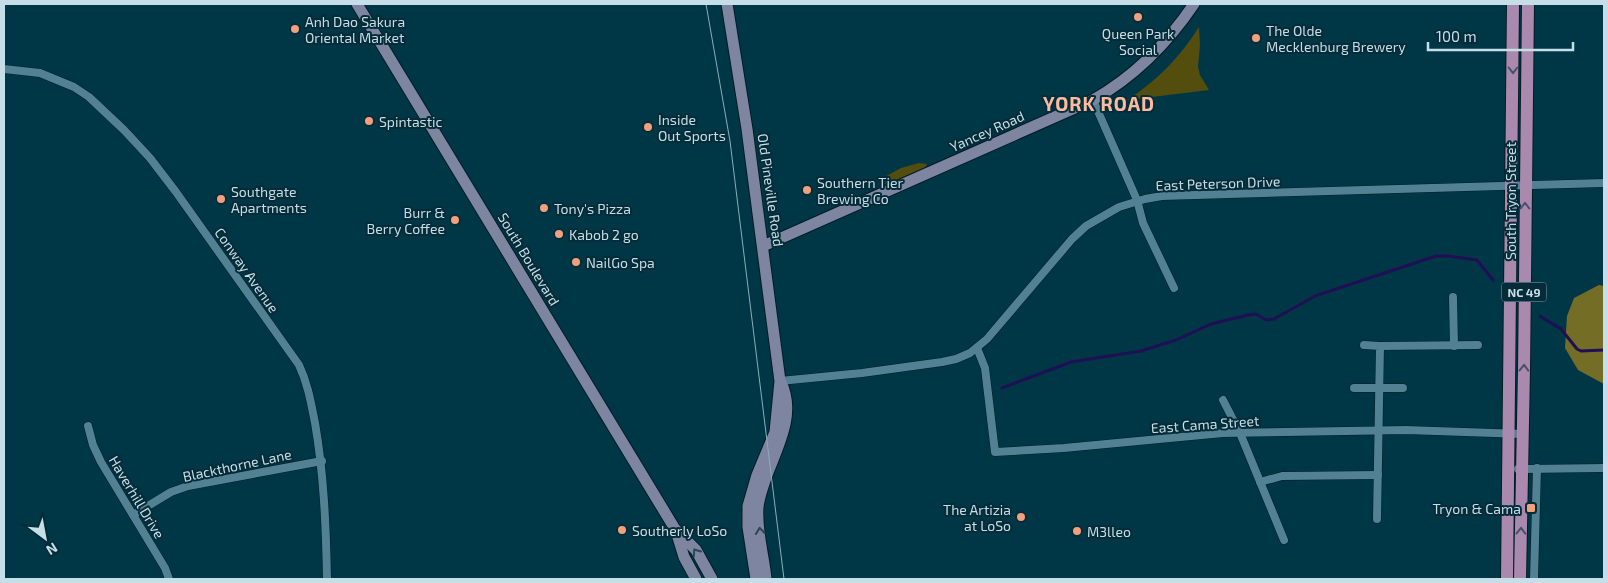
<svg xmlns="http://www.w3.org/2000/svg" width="1608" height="583" viewBox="0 0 1608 583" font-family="'Exo 2',sans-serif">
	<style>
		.green { fill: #534e0e }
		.forest { fill: #736d25 }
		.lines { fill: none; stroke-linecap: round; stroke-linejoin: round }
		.stream { stroke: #1f1055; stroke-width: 3 }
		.street-casing { stroke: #031c25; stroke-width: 9 }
		.secondary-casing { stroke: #031c25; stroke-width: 13 }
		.primary-casing { stroke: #031c25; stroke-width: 14 }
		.street { stroke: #518193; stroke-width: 8 }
		.secondary { stroke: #7d85a0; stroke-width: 11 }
		.primary { stroke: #a989ad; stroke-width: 12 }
		.tram { stroke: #8cadb9; stroke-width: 1 }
		.oneway { stroke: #475167 }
		.oneway2 { stroke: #294757 }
		.poi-dot { fill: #f1a17d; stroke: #052c38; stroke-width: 2 }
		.labels { text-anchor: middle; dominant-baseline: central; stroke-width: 4; stroke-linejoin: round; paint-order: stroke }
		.shield { fill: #052c38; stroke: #8ca9b3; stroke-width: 1 }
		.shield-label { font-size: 12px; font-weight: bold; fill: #c6dee8 }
		.poi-label { font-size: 14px; fill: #c6dee8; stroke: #052c38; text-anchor: start }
		.street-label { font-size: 14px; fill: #c6dee8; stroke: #052c38 }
		.district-label { font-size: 19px; font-weight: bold; letter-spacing: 1px; fill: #f9bba1; stroke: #052c38 }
	</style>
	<rect width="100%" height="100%" fill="#003747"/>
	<g class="green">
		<path d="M1199 27 1200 45 1198 67 1200 75 1209 90 1127 100C1157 81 1180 57 1199 27Z"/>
		<polygon points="919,163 927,164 925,168 888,185 883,183 881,179 901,168"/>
	</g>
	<polygon class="forest" points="1599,285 1604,286 1604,384 1578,370 1565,348 1567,316 1574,298"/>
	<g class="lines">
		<g class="stream">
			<polyline points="1540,316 1561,329 1577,349 1581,351 1604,350"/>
			<polyline points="1002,388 1071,362 1141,351 1176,340 1211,324 1248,315 1256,314 1266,320 1274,319 1315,296 1436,256 1448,256 1477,260 1493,280"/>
		</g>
		<g class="street-casing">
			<g id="street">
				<path d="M4 69 40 73 74 87 89 97 124 130 150 158 176 192 299 365C308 384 311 403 315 423 324 475 326 527 327 579"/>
				<polyline points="1093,100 1137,200 1143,223 1174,288"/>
				<polyline points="1453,297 1454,346"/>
				<polyline points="1364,345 1380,346 1377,519"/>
				<polyline points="1380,346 1478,345"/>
				<polyline points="977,348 985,368 995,452 1064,448 1223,433 1406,430 1523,434"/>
				<polyline points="780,381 862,373 942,362 956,359 970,353 987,339 1072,239 1086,226 1119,207 1145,199 1162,196 1604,183"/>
				<polyline points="1354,388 1403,388"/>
				<polyline points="1223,400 1240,433 1284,540"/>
				<polyline points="88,426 93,445 101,462 165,568 169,579"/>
				<polyline points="1518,469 1604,468"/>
				<polyline points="1260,482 1282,476 1378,475"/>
				<polyline points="133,515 171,492 188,486 322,461"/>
				<polyline points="1534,579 1537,468"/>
			</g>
		</g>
		<g class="secondary-casing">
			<g id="secondary">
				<polyline points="357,4 675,529 696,550 712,579"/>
				<polyline points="727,4 747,129 780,381 775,432 757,475 748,506 748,527 756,579"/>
				<path d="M763 246 1093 100C1135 76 1167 44 1194 4"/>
				<polyline points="676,531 684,557 696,579"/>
				<path d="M766 579C764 556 756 531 758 507 763 466 801 424 781 382"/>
			</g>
		</g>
		<g class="primary-casing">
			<g id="primary">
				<polyline points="1507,579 1513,4"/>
				<polyline points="1520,579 1524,370 1528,4"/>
			</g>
		</g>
		<use href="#street" class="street"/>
		<use href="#secondary" class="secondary"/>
		<use href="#primary" class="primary"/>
		<polyline class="tram" points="706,4 730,141 784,579"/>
	</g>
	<defs><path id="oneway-chevron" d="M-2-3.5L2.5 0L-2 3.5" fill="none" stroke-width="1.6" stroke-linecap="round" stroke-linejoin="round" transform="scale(1.25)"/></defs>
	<g class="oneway">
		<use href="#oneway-chevron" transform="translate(1513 70) rotate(90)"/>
		<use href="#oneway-chevron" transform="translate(1525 206) rotate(-90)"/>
		<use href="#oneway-chevron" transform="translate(1524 368) rotate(-89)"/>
		<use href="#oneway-chevron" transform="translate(1521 531) rotate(-89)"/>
	</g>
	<g class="oneway2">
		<use href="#oneway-chevron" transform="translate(760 531) rotate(-96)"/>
		<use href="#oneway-chevron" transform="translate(696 552) rotate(-125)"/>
	</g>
	<g class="poi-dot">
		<circle cx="1138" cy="17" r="5"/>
		<circle cx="295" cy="29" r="5"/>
		<circle cx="1256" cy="38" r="5"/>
		<circle cx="369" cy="121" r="5"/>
		<circle cx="648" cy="127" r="5"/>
		<circle cx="807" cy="190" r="5"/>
		<circle cx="221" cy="199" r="5"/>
		<circle cx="544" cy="208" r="5"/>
		<circle cx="455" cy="220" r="5"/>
		<circle cx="559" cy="234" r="5"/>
		<circle cx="576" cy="262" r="5"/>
		<rect x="1526" y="503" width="10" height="10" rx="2.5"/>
		<circle cx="1021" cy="517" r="5"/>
		<circle cx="622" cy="530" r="5"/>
		<circle cx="1077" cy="531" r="5"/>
	</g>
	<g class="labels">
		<rect class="shield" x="1501.5" y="282.5" width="45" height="19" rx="4"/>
		<g class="shield-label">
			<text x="1524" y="292">NC 49</text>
		</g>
		<g class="poi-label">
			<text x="305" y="21">Anh Dao Sakura<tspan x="305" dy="16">Oriental Market</tspan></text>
			<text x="1266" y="30">The Olde<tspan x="1266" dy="16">Mecklenburg Brewery</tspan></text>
			<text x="1138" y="33" text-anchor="middle">Queen Park<tspan x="1138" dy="16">Social</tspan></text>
			<text x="658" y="119">Inside<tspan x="658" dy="16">Out Sports</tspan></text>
			<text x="379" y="121">Spintastic</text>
			<text x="817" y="182">Southern Tier<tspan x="817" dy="16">Brewing Co</tspan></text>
			<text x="231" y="191">Southgate<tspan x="231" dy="16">Apartments</tspan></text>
			<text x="554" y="208">Tony's Pizza</text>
			<text x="445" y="212" text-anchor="end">Burr &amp;<tspan x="445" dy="16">Berry Coffee</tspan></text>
			<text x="569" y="234">Kabob 2 go</text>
			<text x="586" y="262">NailGo Spa</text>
			<text x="1521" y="508" text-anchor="end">Tryon &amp; Cama</text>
			<text x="1011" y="509" text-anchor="end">The Artizia<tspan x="1011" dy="16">at LoSo</tspan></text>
			<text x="632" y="530">Southerly LoSo</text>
			<text x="1087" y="531">M3lleo</text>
		</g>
		<g class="street-label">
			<text transform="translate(987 131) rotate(-24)">Yancey Road</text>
			<text transform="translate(1218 183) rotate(-2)">East Peterson Drive</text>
			<text transform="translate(771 190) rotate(82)">Old Pineville Road</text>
			<text transform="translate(1510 201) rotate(-90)">South Tryon Street</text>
			<text transform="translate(529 259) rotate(59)">South Boulevard</text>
			<text transform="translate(247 270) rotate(55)">Conway Avenue</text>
			<text transform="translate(1205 424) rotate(-4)">East Cama Street</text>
			<text transform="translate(237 465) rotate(-12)">Blackthorne Lane</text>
			<text transform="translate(137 497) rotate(59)">Haverhill Drive</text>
		</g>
		<g class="district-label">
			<text x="1099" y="103">YORK ROAD</text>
		</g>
	</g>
	<rect width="1608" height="583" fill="none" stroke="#c6dee8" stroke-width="10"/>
	<g transform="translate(45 538) rotate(148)" stroke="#052c38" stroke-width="4" paint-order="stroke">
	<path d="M0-4L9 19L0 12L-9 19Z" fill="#c6dee8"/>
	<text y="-8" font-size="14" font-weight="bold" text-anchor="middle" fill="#c6dee8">N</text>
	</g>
	<path d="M1428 42v8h145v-8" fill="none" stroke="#c6dee8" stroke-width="2.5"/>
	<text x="1436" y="42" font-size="15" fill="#c6dee8" stroke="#052c38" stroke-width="4" paint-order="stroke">100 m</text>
</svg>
